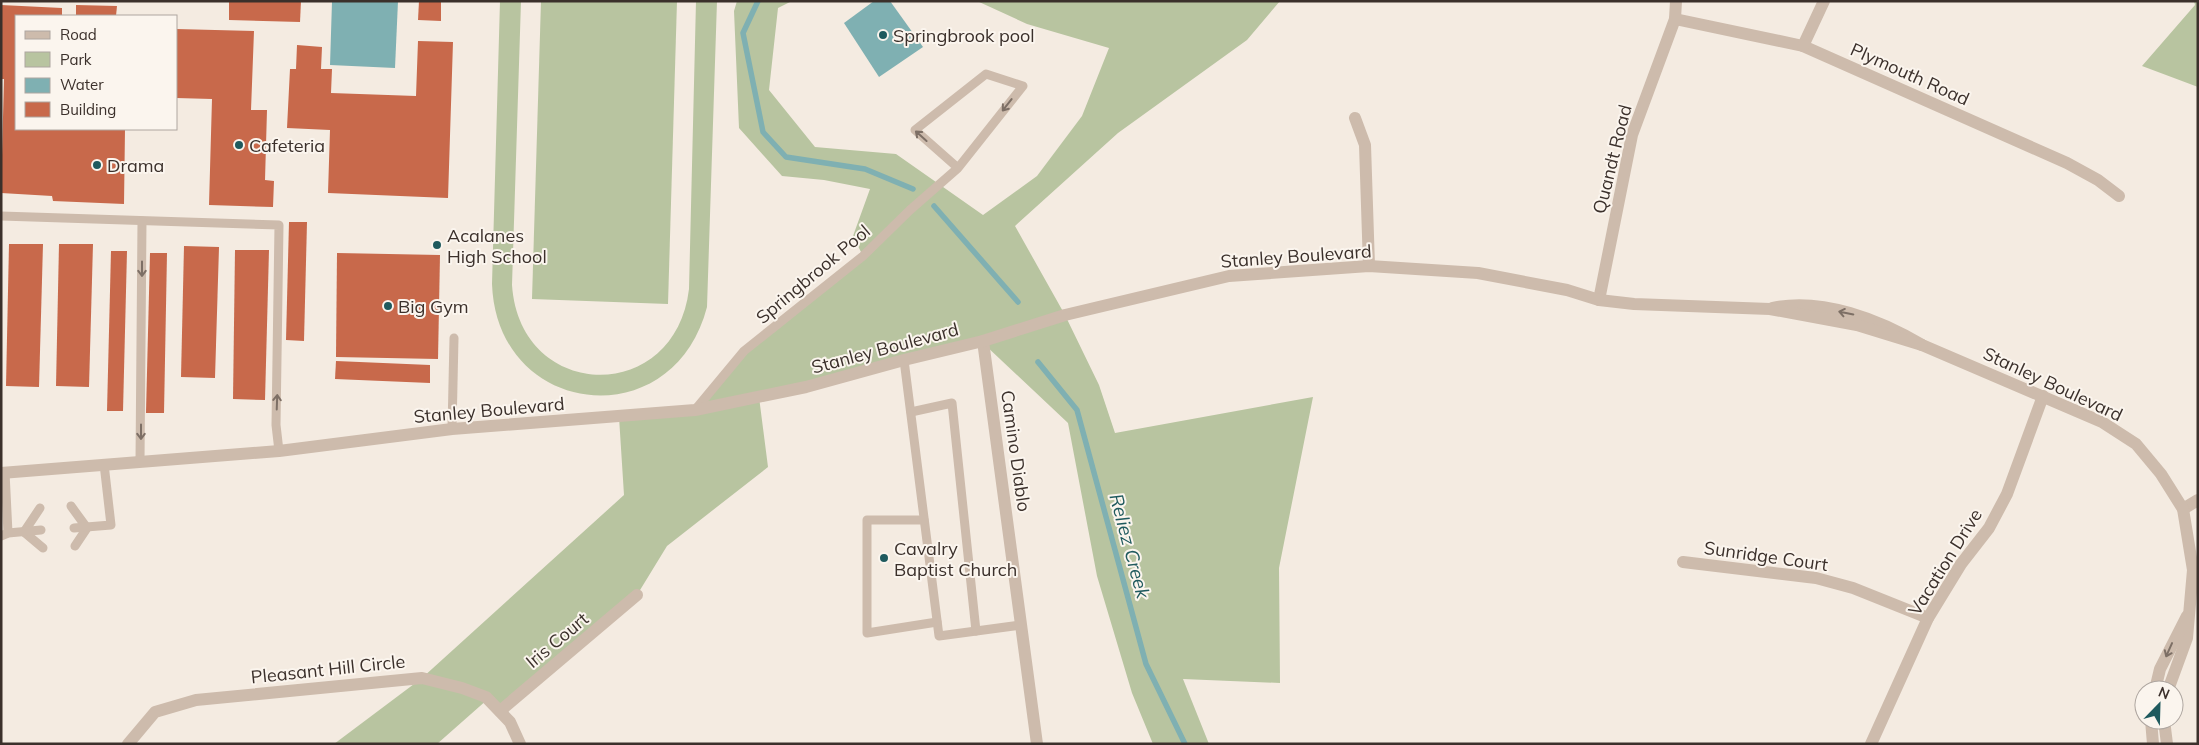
<svg xmlns="http://www.w3.org/2000/svg" width="2199" height="745" viewBox="0 0 2199 745" font-family="Mulish,sans-serif">
	<style>
		.green { fill: #b8c4a0 }
		.water { fill: #7fb0b2 }
		.lines { fill: none; stroke-linecap: round; stroke-linejoin: round }
		.stream { stroke: #7fb0b2; stroke-width: 5.5 }
		.building { fill: #c8694b }
		.service { stroke: #cdbbac; stroke-width: 9 }
		.minor { stroke: #cdbbac; stroke-width: 12 }
		.tertiary { stroke: #cdbbac; stroke-width: 12 }
		.oneway { stroke: #7d6f65 }
		.poi-dot { fill: #1f5a5e; stroke: #fbf5ee; stroke-width: 2 }
		.labels { text-anchor: middle; dominant-baseline: central; stroke-width: 4; stroke-linejoin: round; paint-order: stroke }
		.poi-label { font-size: 18px; fill: #3b302b; stroke: #fbf5ee; text-anchor: start }
		.street-label { font-size: 18px; fill: #3b302b; stroke: #fbf5ee }
		.water-label { font-size: 19px; font-style: italic; fill: #1f5a5e; stroke: #fbf5ee }
	</style>
	<rect width="100%" height="100%" fill="#f4ebe1"/>
	<g class="green">
		<path d="M500 1H521L512 285C520 402 675 406 689 289L696 1H717L707 307C673 438 497 418 492 284Z"/>
		<polygon points="541,1 677,1 668,304 532,299"/>
		<polygon points="737,1 792,1 778,8 769,90 815,147 896,154 983,215 1037,176 1082,116 1109,48 1027,24 977,1 1280,1 1247,40 1118,133 1015,226 1065,315 1099,385 1115,433 1313,397 1279,568 1280,683 1183,679 1209,744 1153,744 1132,693 1097,576 1068,423 984,344 759,397 768,467 667,546 637,595 500,711 488,699 437,744 334,744 422,678 624,495 619,417 695,410 744,351 863,256 853,236 870,189 824,180 782,176 739,128 734,11"/>
		<polygon points="2194,1 2198,1 2198,87 2142,66 2195,5"/>
	</g>
	<g class="water">
		<polygon points="332,1 398,1 395,68 330,65"/>
		<polygon points="874,1 890,1 923,47 879,77 844,23"/>
	</g>
	<g class="lines">
		<g class="stream">
			<polyline points="758,1 743,33 763,132 786,157 865,169 913,189"/>
			<polyline points="934,206 1018,302"/>
			<polyline points="1038,362 1077,410 1146,664 1185,744"/>
		</g>
	</g>
	<g class="building">
		<polygon points="229,1 301,1 300,22 229,20"/>
		<polygon points="419,1 441,1 441,21 418,20"/>
		<polygon points="1,5 62,8 62,16 16,16 16,129 125,129 124,204 53,201 52,196 1,193 4,79 1,79"/>
		<polygon points="76,5 117,6 116,16 76,16"/>
		<polygon points="176,29 254,31 251,110 267,110 265,180 274,181 273,207 209,205 212,99 176,98"/>
		<polygon points="418,41 453,42 448,198 328,193 330,130 287,128 290,69 296,69 297,45 322,47 321,69 332,69 331,93 416,96"/>
		<polygon points="289,222 307,222 304,341 286,340"/>
		<polygon points="9,244 43,244 39,387 6,386"/>
		<polygon points="59,244 93,244 89,387 56,386"/>
		<polygon points="184,246 219,247 215,378 181,377"/>
		<polygon points="235,250 269,250 265,400 233,399"/>
		<polygon points="111,251 127,251 123,411 107,411"/>
		<polygon points="150,253 167,253 164,413 146,413"/>
		<polygon points="337,253 440,255 438,359 336,357"/>
		<polygon points="336,361 430,365 430,383 335,379"/>
	</g>
	<g class="lines">
		<g class="service">
			<polyline points="1,216 279,225 276,425 279,451"/>
			<polyline points="904,360 939,636 1021,625"/>
			<polyline points="695,410 744,351 863,256 910,210 958,168 1023,86 986,74 915,130 958,168"/>
			<polyline points="911,412 952,403 976,631"/>
			<polyline points="452,429 454,338"/>
			<polyline points="140,462 142,221"/>
			<polyline points="5,472 8,533"/>
			<polyline points="71,506 87,528 75,546"/>
			<polyline points="924,520 867,520 867,633 937,622"/>
			<polyline points="74,528 111,525 104,464"/>
			<polyline points="24,532 40,508"/>
			<polyline points="24,532 43,548"/>
			<polyline points="1,536 8,533 41,530"/>
		</g>
		<g class="minor">
			<polyline points="1675,19 1803,46 2067,163 2098,180 2119,196"/>
			<polyline points="1803,46 1824,1"/>
			<polyline points="1355,118 1365,145 1369,266"/>
			<polyline points="1599,300 1632,135 1675,19 1676,1"/>
			<polyline points="2183,509 2198,500"/>
			<polyline points="1683,562 1816,578 1853,588 1928,618"/>
			<polyline points="500,711 637,595"/>
			<polyline points="128,744 155,712 196,700 422,678 462,688 486,697 510,722 520,744"/>
			<polyline points="1871,744 1928,618 1961,564 1989,528 2007,494 2043,396"/>
		</g>
		<g class="tertiary">
			<path d="M1772 308C1822 297 1880 320 1922 345L2102 422 2136 444 2161 474 2183 509 2193 570 2187 638 2168 690"/>
			<polyline points="983,341 1037,744"/>
			<polyline points="1,473 279,451 452,429 695,410 806,387 904,360 983,341 1065,315 1229,276 1369,266 1478,273 1567,290 1599,300 1634,304 1770,309 1857,325 1922,345"/>
			<polyline points="2155,690 2160,669 2187,616"/>
			<polyline points="2151,720 2153,744"/>
			<polyline points="2164,720 2167,744"/>
		</g>
	</g>
	<defs><path id="oneway-shaft" d="M-6 0H5M1.5-3L5.5 0L1.5 3" fill="none" stroke-width="1.6" stroke-linecap="round" stroke-linejoin="round" transform="scale(1.25)"/></defs>
	<g class="oneway">
		<use href="#oneway-shaft" transform="translate(1007 105) rotate(128)"/>
		<use href="#oneway-shaft" transform="translate(921 136) rotate(-138)"/>
		<use href="#oneway-shaft" transform="translate(142 269) rotate(90)"/>
		<use href="#oneway-shaft" transform="translate(1846 313) rotate(-169)"/>
		<use href="#oneway-shaft" transform="translate(277 402) rotate(-88)"/>
		<use href="#oneway-shaft" transform="translate(141 432) rotate(90)"/>
		<use href="#oneway-shaft" transform="translate(2169 650) rotate(114)"/>
	</g>
	<g class="poi-dot">
		<circle cx="883" cy="35" r="5"/>
		<circle cx="239" cy="145" r="5"/>
		<circle cx="97" cy="165" r="5"/>
		<circle cx="437" cy="245" r="5"/>
		<circle cx="388" cy="306" r="5"/>
		<circle cx="884" cy="558" r="5"/>
	</g>
	<g class="labels">
		<g class="poi-label">
			<text x="893" y="35">Springbrook pool</text>
			<text x="249" y="145">Cafeteria</text>
			<text x="107" y="165">Drama</text>
			<text x="447" y="235">Acalanes<tspan x="447" dy="21">High School</tspan></text>
			<text x="398" y="306">Big Gym</text>
			<text x="894" y="548">Cavalry<tspan x="894" dy="21">Baptist Church</tspan></text>
		</g>
		<g class="street-label">
			<text transform="translate(1910 74) rotate(24)">Plymouth Road</text>
			<text transform="translate(1612 159) rotate(-76)">Quandt Road</text>
			<text transform="translate(1296 256) rotate(-4)">Stanley Boulevard</text>
			<text transform="translate(813 274) rotate(-40)">Springbrook Pool</text>
			<text transform="translate(885 348) rotate(-15)">Stanley Boulevard</text>
			<text transform="translate(2053 384) rotate(25)">Stanley Boulevard</text>
			<text transform="translate(489 410) rotate(-5)">Stanley Boulevard</text>
			<text transform="translate(1016 451) rotate(82)">Camino Diablo</text>
			<text transform="translate(1766 556) rotate(8)">Sunridge Court</text>
			<text transform="translate(1945 562) rotate(-58)">Vacation Drive</text>
			<text transform="translate(557 640) rotate(-40)">Iris Court</text>
			<text transform="translate(328 669) rotate(-6)">Pleasant Hill Circle</text>
		</g>
		<g class="water-label">
			<text transform="translate(1130 546) rotate(75)">Reliez Creek</text>
		</g>
	</g>
	<rect width="2199" height="745" fill="none" stroke="#3b302b" stroke-width="5"/>
	<rect x="15" y="15" width="162" height="115" fill="#fbf5ee" stroke="#aea6a0"/>
	<rect x="25" y="31" width="25" height="8" fill="#cdbbac" stroke="#aea6a0"/>
	<text x="60" y="40" font-size="15" fill="#3b302b">Road</text>
	<rect x="25" y="52" width="25" height="15" fill="#b8c4a0" stroke="#aea6a0"/>
	<text x="60" y="65" font-size="15" fill="#3b302b">Park</text>
	<rect x="25" y="78" width="25" height="15" fill="#7fb0b2" stroke="#aea6a0"/>
	<text x="60" y="90" font-size="15" fill="#3b302b">Water</text>
	<rect x="25" y="102" width="25" height="15" fill="#c8694b" stroke="#aea6a0"/>
	<text x="60" y="115" font-size="15" fill="#3b302b">Building</text>
	<g transform="translate(2159 705) rotate(23)"><circle r="24" fill="#fbf5ee" stroke="#aea6a0"/>
	<path d="M0-4L9 19L0 12L-9 19Z" fill="#1f5a5e"/>
	<text y="-8" font-size="14" font-weight="bold" text-anchor="middle" fill="#3b302b">N</text>
	</g>
</svg>
